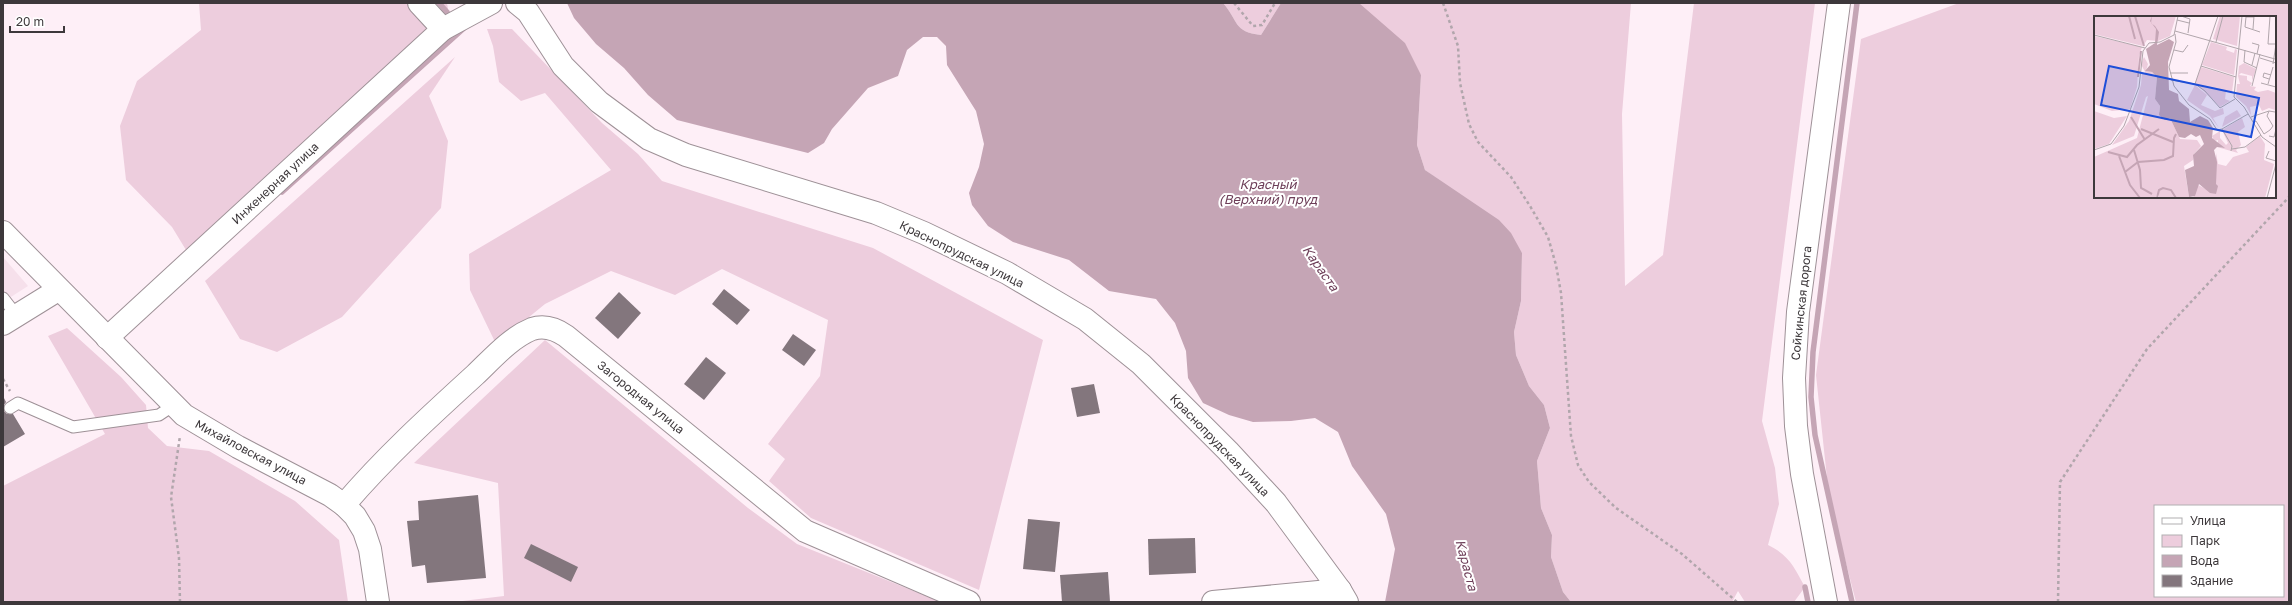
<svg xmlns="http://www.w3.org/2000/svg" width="2292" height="605" viewBox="0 0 2292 605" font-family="'Golos Text',sans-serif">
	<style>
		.built { fill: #f6e0eb }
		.green { fill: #edcddd; fill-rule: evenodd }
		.water { fill: #c5a5b5 }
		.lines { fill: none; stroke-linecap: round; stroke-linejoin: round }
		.stream { stroke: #c5a5b5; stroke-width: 5.5 }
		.building { fill: #83767d }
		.lane-casing { stroke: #9e9197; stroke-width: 13 }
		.street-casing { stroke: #9e9197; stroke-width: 24 }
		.secondary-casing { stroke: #9e9197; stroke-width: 24 }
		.path { stroke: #b1a6ac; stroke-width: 2.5; stroke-dasharray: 3 3; stroke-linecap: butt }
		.lane { stroke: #fff; stroke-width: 11 }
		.street { stroke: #fff; stroke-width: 22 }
		.secondary { stroke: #fff; stroke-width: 22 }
		.labels { text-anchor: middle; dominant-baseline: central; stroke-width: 4; stroke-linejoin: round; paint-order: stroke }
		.street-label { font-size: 12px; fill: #3d383b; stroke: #fff }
		.water-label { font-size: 13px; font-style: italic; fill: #6d3e58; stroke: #fff }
		.inset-river { fill: none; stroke: #c5a5b5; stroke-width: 2 }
		.inset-road { fill: none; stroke: #b1a6ac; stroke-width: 1 }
		.view { fill: #1d4ed8; fill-opacity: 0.15; stroke: #1d4ed8; stroke-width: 2 }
		.inset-edge { fill: none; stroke: #3d383b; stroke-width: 2 }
	</style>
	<rect width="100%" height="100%" fill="#feeff7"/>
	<polygon class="built" points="3,257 28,286 3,302"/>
	<g class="green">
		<polygon points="199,3 447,3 448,9 186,250 172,227 126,180 120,126 137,81 201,30"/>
		<path d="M1223 3H1281L1261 35C1233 32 1239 21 1223 3Z"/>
		<path d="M1359 3H1631L1622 114 1625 286 1663 255 1694 3H1815L1762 421 1775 468 1779 504 1768 545C1789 555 1794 567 1805 587L1794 602H1745L1738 591 1732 602H1571L1563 592 1551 557 1552 535 1541 508 1537 461 1550 428 1544 405 1529 386 1516 355 1514 332 1521 301 1522 253 1452 190 1425 170 1417 145 1421 75Z"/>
		<path d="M1959 3H2289V602H1856L1829 497 1816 375 1861 39ZM2095 17H2275V197H2095ZM2155 506H2283V596H2155Z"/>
		<polygon points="487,29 512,29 602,123 638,154 662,181 873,248 1043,340 979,590 811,518 769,481 785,459 768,444 820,376 828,320 722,269 675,295 611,271 545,304 496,344 470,290 469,254 611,170 545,93 521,101 499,82 493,46"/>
		<polygon points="455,57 429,96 448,141 441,208 342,317 277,352 240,339 205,281"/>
		<polygon points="67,328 121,377 146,405 148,428 167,446 209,451 295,501 339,540 348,602 3,602 3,486 105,434 48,336"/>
		<polygon points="545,340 748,508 797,544 941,602 454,602 504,596 498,483 414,463"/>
	</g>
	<path class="water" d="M567 3H1223C1239 21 1233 32 1261 35L1281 3H1359L1405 43 1421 75 1417 145 1425 170 1499 220 1511 233 1522 253 1521 301 1514 332 1516 355 1529 386 1544 405 1550 428 1537 461 1541 508 1552 535 1551 557 1563 592 1571 602H1385L1395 549 1386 514 1352 466 1338 432 1315 418 1291 421 1253 422 1229 415 1203 403 1188 378 1186 351 1175 323 1156 299 1109 291 1069 260 1013 242 988 226 972 205 969 193 979 167 984 144 976 111 947 65 946 46 937 37H923L907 50 898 76 868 88 832 129 824 143 808 153 677 120 648 95 624 68 596 44 574 18Z"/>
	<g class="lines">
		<g class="stream">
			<polyline points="439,3 447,12"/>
			<polyline points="282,192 463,29"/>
			<polyline points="1805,587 1808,602"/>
			<polyline points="1852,602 1815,435 1811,397 1813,352 1857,3"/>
		</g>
	</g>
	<g class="building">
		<polygon points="724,289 750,310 737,325 712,304"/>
		<polygon points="619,292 641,313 618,339 595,318"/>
		<polygon points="793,334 816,350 804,366 782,350"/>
		<polygon points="706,357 726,373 704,400 684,384"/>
		<polygon points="1094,384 1100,413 1077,417 1071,388"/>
		<polygon points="3,396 6,402 4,405 4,411 7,414 13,414 25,434 3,447"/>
		<polygon points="478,495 486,578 427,583 425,565 412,567 407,521 419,520 418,501"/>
		<polygon points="1028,519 1060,522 1055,572 1023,569"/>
		<polygon points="1195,538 1196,573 1149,575 1148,539"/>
		<polygon points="531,544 578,567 571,582 524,558"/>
		<polygon points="1108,572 1110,602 1062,602 1060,575"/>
	</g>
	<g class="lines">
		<g class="lane-casing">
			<g id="lane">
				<polyline points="3,298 17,316"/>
				<polyline points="10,408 18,403 73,427 159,415 174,405"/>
			</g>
		</g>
		<g class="street-casing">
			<g id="street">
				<polyline points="419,3 443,29 491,3"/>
				<polyline points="517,3 528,12 563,66 599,102 649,139 686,155 876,213 924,233 1007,273 1085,319 1141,364 1228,451 1276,503 1340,590 1347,602"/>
				<polyline points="3,232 184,415 238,447 330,495 344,505 355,516 364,531 370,549 378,602"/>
				<polyline points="3,324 58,290"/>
				<polyline points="107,338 443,29"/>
				<path d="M344 505C384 458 430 416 475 375 492 359 510 338 532 329 544 325 556 329 566 336L805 531 969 602"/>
				<polyline points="1213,602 1340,590"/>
			</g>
		</g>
		<g class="secondary-casing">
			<polyline id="secondary" points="1826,602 1802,474 1796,426 1794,378 1798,312 1839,3"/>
		</g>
		<g class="path">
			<polyline points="1234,3 1253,26 1262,25 1275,3"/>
			<polyline points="1443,3 1458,46 1460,83 1469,124 1478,142 1511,177 1530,206 1548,237 1556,265 1561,293 1571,436 1578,465 1589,482 1616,508 1682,554 1737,602"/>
			<polyline points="3,379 10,391"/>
			<polyline points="180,602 179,558 171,497 180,436"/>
			<polyline points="2058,602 2060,482 2147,349 2289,197"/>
		</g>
		<use href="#lane" class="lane"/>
		<use href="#street" class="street"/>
		<use href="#secondary" class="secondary"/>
	</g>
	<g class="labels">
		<g class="street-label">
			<text transform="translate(275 183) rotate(-43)">Инженерная улица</text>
			<text transform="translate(962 254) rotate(26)">Краснопрудская улица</text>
			<text transform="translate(1801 303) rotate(-84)">Сойкинская дорога</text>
			<text transform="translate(641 397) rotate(39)">Загородная улица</text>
			<text transform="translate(1220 445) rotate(46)">Краснопрудская улица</text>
			<text transform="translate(251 452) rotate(28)">Михайловская улица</text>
		</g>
		<g class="water-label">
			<text x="1268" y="184">Красный<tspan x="1268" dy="15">(Верхний) пруд</tspan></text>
			<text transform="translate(1321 268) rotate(55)">Караста</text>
			<text transform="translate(1467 565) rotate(75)">Караста</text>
		</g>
	</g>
	<g transform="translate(2094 16)">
		<rect width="182" height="182" fill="#feeff7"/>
		<path d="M0 0H82L76 20 64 25 53 24 49 30 0 18ZM126 0H146L143 30 119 23ZM0 20 48 31 45 40 43 71 36 93 18 95 0 88ZM117 26 133 31 132 34 140 37 141 33 143 34 140 59 108 49ZM50 41 54 48 52 55 58 56 63 61 61 83 66 90 65 96 76 102 86 123 103 124 107 130 100 138 99 144 90 150 95 181 65 182V176L61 182H0V141L43 122 54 80 52 81 40 120 18 129 35 105 47 69 48 57 52 58 47 48ZM150 47 162 53 158 65V60L147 57 145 59 153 60V64L158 67 156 70 162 71 160 74 164 76 174 74 182 77 181 94 175 92 168 95 165 89 156 91 157 99 152 90 142 81 143 68H146L144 60 145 50ZM107 51 140 61 138 76 132 75 131 83 136 85 126 91 101 67ZM101 69 113 79 107 89 121 95 129 92 130 98 119 102 125 112 116 100 93 84ZM143 94 147 100 128 111 131 101ZM0 95 20 102 33 100 15 128 0 133ZM148 102 151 111 144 116 147 129 142 134 144 137 123 131 130 132 124 129V124L120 125 118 120 126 115V122L132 129 134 127 128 114ZM166 120 171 128 170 144 180 148 171 182H99L104 169 122 178V137L124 148 132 150 139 141 155 136 152 131Z" fill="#edcddd"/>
		<path d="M58 0 57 7 61 10 65 16 63 29 75 23 80 26 74 46 75 74 84 78 85 85 95 93 96 106 106 100 114 104 119 112 118 122 131 132 123 131 120 134 123 146 122 168 124 170 122 178 116 177 105 168 101 180 95 181 91 154 100 150 99 139 110 128 106 119 102 121 97 118 91 122 85 121 76 102 71 104 65 99 66 90 61 83 63 61 58 56 51 55 56 49 52 33 61 27 62 13 56 5Z" fill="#c5a5b5"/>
		<path class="inset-river" d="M35 0 41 23M41 0 50 30M44 61 47 35M37 101 51 124M47 113 79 126M40 134 46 154 47 172 58 178M14 136 33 141 43 129 65 113M25 140 36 169 46 182M31 156 44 146 70 144 79 140 80 122 82 118M63 182 65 174 69 172 77 174 82 182"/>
		<path class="inset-road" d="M87 0 96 3 94 17M148 0 140 81 150 91 168 121 182 131M176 0 174 28H182M160 1H152L151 11 166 16M83 4 95 7M159 13 160 0M81 15 181 43M81 18 82 26 75 51 80 70 95 89 116 103 123 114 128 113 138 130 137 135M0 19 51 32M122 26 129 0M158 27 165 29 163 38M80 34 89 36 94 29M151 34 150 46 163 52M166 42 182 47M179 48 182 28M158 49 161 37M107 50 142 61M76 57H94M175 63 169 61 170 57 177 59M77 64 101 68 111 75 126 92 141 83M167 67 182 71M101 68 124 0M174 68 179 51M158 70 166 38M157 101 175 95 181 96M160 106 162 105 170 118 176 114 179 110 173 100 175 95M128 113 154 98M175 120 180 121 182 113M138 133 151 131 167 119M0 134 17 128 30 110 45 71 49 35 55 27 66 26 80 19 84 0M175 135 172 142 182 145M173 182 182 148"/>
		<path class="view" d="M15 50 165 82 157 121 7 89Z"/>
		<rect width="182" height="182" class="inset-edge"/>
	</g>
	<rect width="2292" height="605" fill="none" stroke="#3d383b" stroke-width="8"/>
	<rect x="2154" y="505" width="130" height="92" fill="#ffffff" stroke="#b1afb1"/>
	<rect x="2162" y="518" width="20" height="6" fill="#ffffff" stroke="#b1afb1"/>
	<text x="2190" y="525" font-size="12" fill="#3d383b">Улица</text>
	<rect x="2162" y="535" width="20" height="12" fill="#edcddd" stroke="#b1afb1"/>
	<text x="2190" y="545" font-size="12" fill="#3d383b">Парк</text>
	<rect x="2162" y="555" width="20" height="12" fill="#c5a5b5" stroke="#b1afb1"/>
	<text x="2190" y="565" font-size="12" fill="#3d383b">Вода</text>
	<rect x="2162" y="575" width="20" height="12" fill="#83767d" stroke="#b1afb1"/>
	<text x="2190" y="585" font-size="12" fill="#3d383b">Здание</text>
	<path d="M10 26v6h54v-6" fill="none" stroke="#3d383b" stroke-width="2"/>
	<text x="16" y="26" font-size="12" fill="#3d383b" stroke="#ffffff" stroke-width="3" paint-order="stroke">20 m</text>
</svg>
